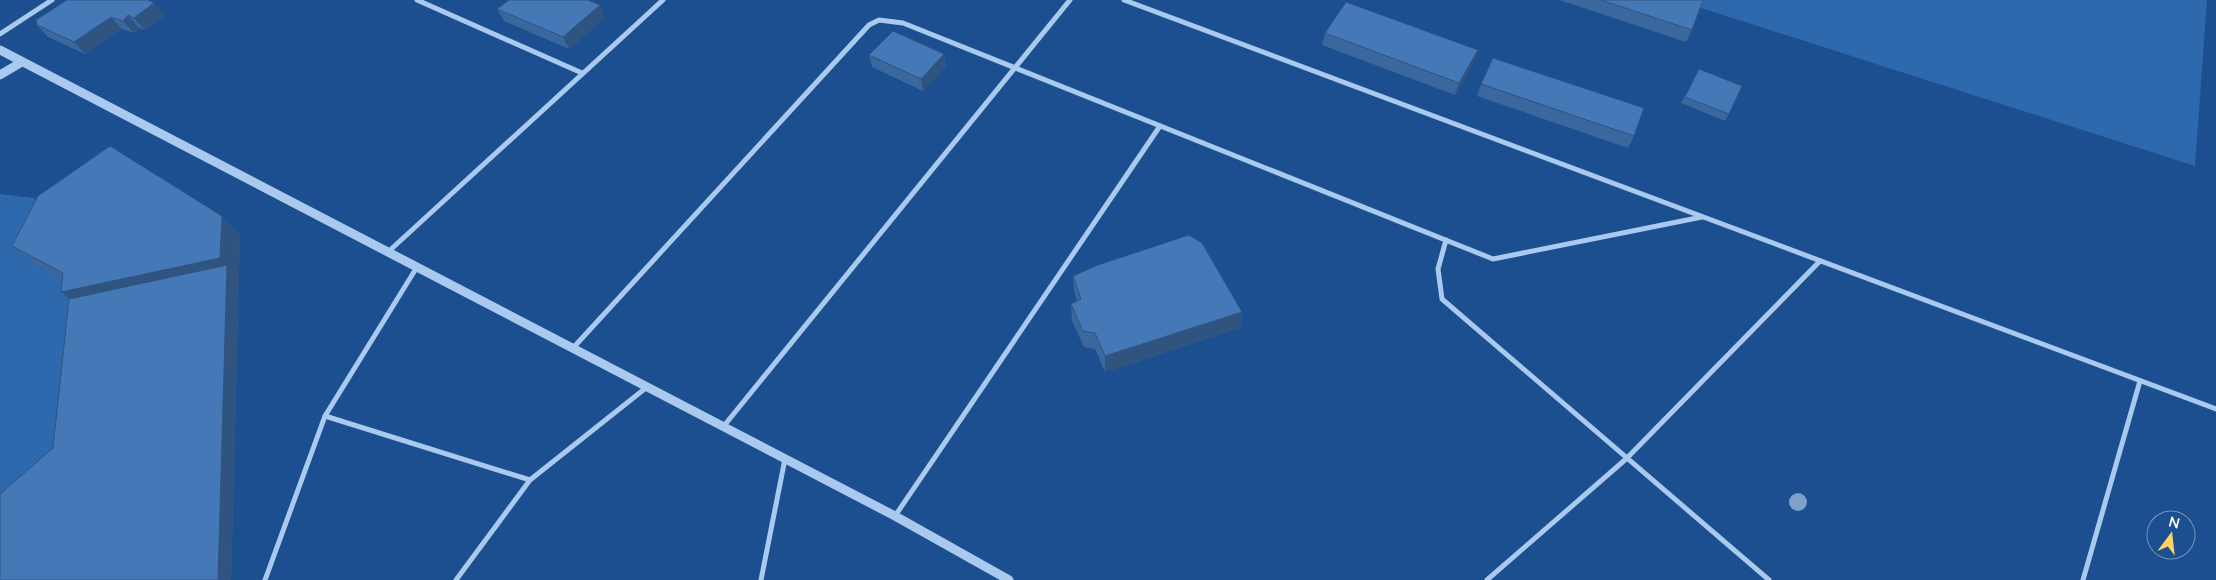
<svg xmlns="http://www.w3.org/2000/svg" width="2216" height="580" viewBox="0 0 2216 580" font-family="Lato,sans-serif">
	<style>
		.green { fill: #2e69ad }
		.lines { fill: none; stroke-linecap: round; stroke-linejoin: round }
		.minor { stroke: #a9c9ee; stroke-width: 5 }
		.tertiary { stroke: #a9c9ee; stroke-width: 9 }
		.tree { fill: #7ea0ca }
		.wall { fill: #3a679d }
		.shaded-wall { fill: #305480 }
		.building { fill: #4478b7; stroke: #305480 }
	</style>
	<rect width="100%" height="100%" fill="#1b4f8f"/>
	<g class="green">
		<polygon points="1676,0 2207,0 2195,166"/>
		<polygon points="0,194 33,198 59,214 85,291 68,458 0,557"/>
	</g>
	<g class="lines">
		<g class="minor">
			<polyline points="417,0 582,73"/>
			<polyline points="1124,0 2216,409"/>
			<polyline points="0,34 52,0"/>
			<polyline points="1446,240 1438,269 1442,299 1769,580"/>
			<polyline points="388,252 663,0"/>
			<polyline points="573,348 869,25 879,20 903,23 1493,259 1702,217"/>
			<polyline points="325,416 530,480"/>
			<polyline points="723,427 1070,0"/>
			<polyline points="895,516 1160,126"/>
			<polyline points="265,580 325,416 417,267"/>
			<polyline points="456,580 530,480 647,387"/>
			<polyline points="761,580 785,459"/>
			<polyline points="1487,580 1626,459 1820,261"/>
			<polyline points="2083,580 2140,381"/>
		</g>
		<g class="tertiary">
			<polyline points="0,50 895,516 1009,580"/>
			<polyline points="0,75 22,62"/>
		</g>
	</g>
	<circle class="tree" cx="1798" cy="502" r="9"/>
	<g class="wall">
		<polygon points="67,0 165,15 145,30 139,28 134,33 122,29 85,54 48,37 37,25"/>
		<polygon points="1559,0 1703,0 1692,30 1686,42"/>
		<polygon points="600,5 605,18 569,49 504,21 497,9"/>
		<polygon points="1325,33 1474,63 1455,95 1322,45"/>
		<polygon points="944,54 946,66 923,91 872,67 869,55"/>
		<polygon points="1699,69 1729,114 1725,121 1681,103"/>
		<polygon points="1481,84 1634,136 1628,148 1477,96"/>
		<polygon points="222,216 240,235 231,580 0,580 53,448 69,299 62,279 34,264 12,246"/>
		<polygon points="1073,276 1242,312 1240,328 1105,372 1095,349 1084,347 1072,321 1071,304 1077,301 1074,292"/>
	</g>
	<g class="shaded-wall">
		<polygon points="154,3 165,15 145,30 134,18"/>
		<polygon points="600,5 605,18 569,49 563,37"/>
		<polygon points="128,15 139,28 134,33 123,21"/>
		<polygon points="111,17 122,29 85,54 74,42"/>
		<polygon points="1478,50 1474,63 1455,95 1459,83"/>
		<polygon points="944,54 946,66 923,91 921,79"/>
		<polygon points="222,216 240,235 231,580 218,580 83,310 61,292"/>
		<polygon points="1242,312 1240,328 1105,372 1105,356"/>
	</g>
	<g class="building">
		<polygon points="67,0 148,0 154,3 134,18 128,15 123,21 111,17 74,42 37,25 36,20"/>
		<polygon points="509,0 588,0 600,5 563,37 497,9"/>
		<polygon points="1601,0 1703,0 1692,30"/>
		<polygon points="1346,2 1478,50 1459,83 1325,33"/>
		<polygon points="893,31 944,54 921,79 869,55"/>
		<polygon points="1493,58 1644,108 1634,136 1481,84"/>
		<polygon points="1699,69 1742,86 1729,114 1685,97"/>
		<polygon points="110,146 222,216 220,258 61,292 63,273 12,246 38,196"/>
		<polygon points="1189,235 1202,243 1242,312 1105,356 1095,333 1083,331 1071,304 1081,299 1073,276 1098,265"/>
		<polygon points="227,265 218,580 0,580 0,494 53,448 69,299"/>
	</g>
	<g transform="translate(2171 535) rotate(15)"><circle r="24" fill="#1b4f8f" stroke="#7695bc"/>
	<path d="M0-4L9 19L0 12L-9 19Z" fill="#ffd166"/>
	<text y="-8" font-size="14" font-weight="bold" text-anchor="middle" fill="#ffffff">N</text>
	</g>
</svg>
